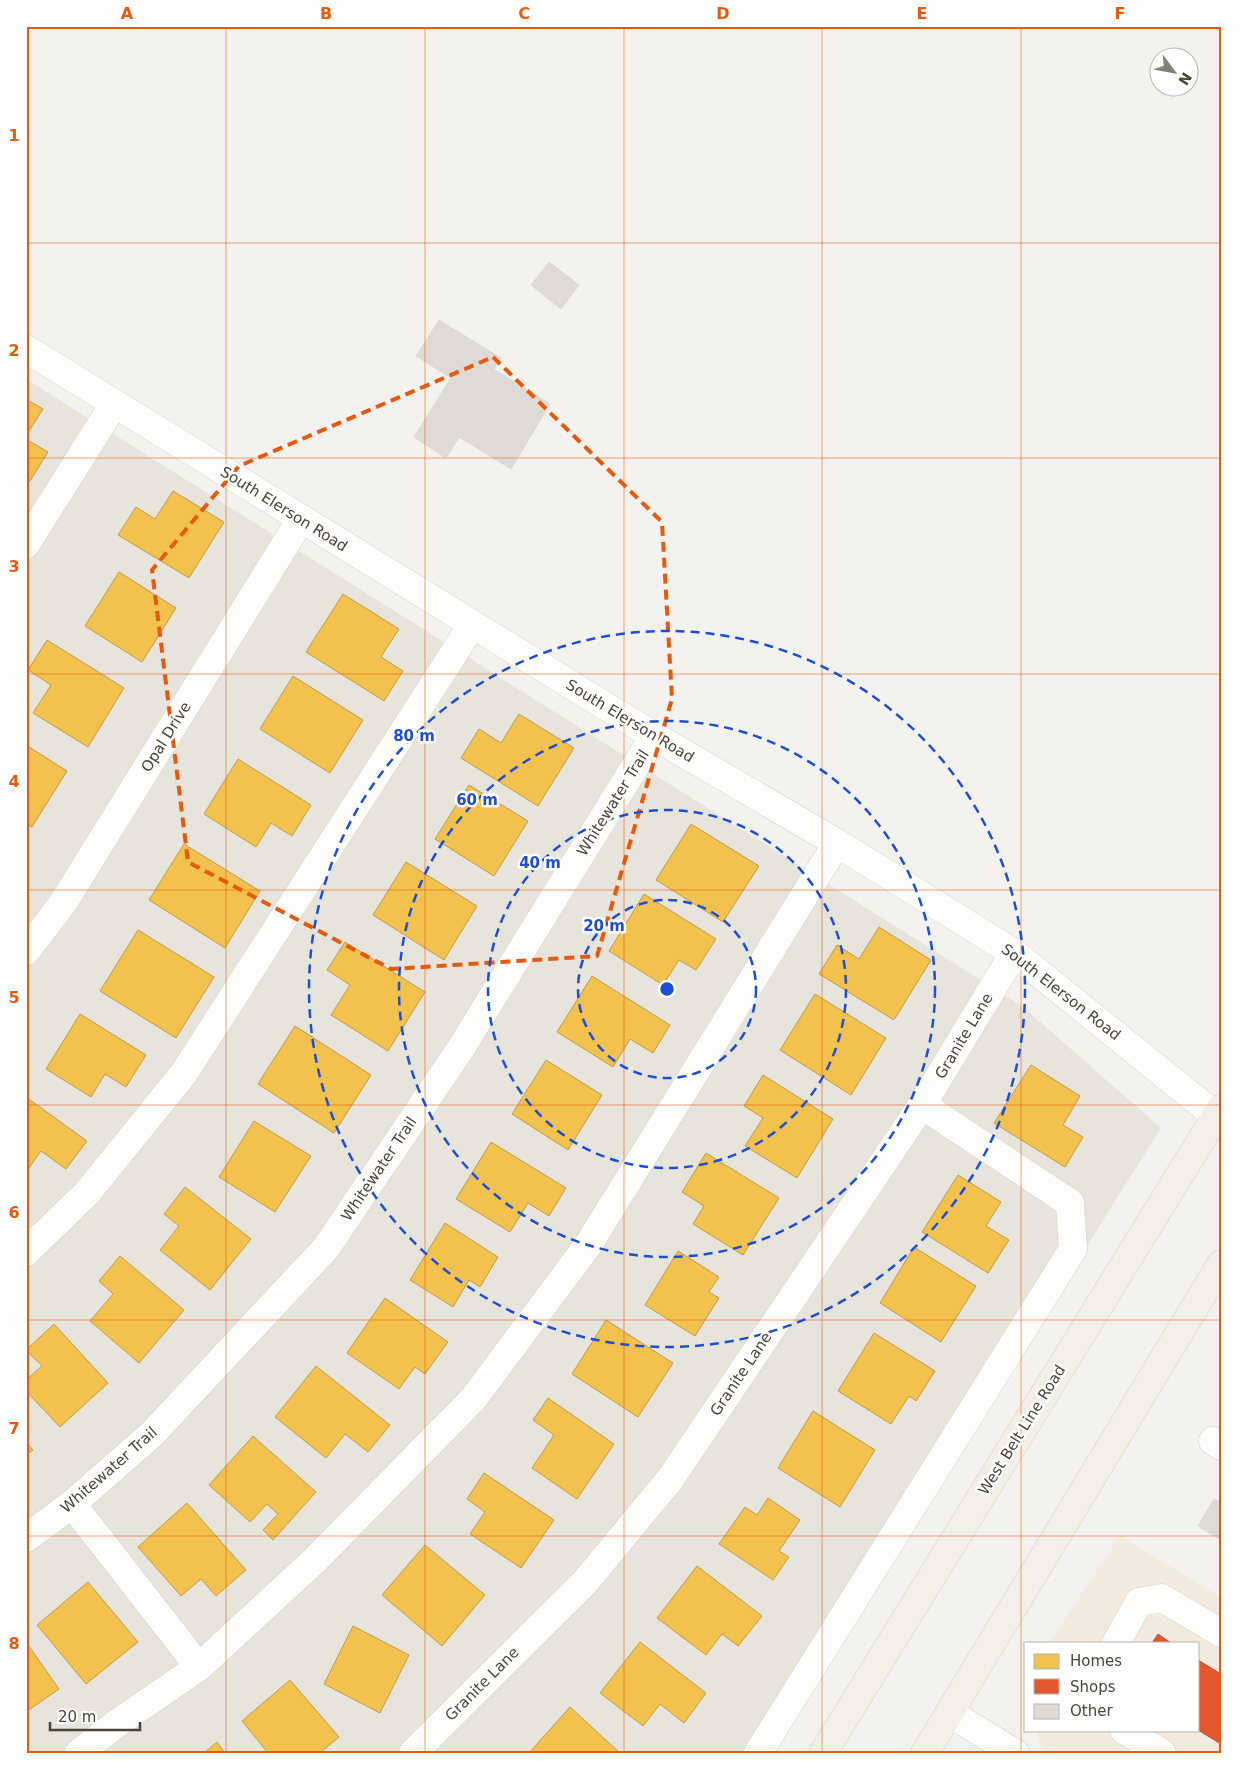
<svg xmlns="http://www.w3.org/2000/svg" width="1247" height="1779" viewBox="0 0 1247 1779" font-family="'DejaVu Sans',sans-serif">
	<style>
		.residential { fill: #e7e4dc }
		.commercial { fill: #f3ebdf }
		.homes { fill: #f2c14e; stroke: #c09c48 }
		.shops { fill: #e4572e; stroke: #b65131 }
		.building { fill: #dedbd6; stroke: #dcd9d4 }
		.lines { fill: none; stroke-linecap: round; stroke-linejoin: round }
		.minor-casing { stroke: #d2d0cb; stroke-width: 29 }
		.major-casing { stroke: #d6cebb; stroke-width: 29 }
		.minor { stroke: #fdfdfc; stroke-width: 28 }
		.major { stroke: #f2efe6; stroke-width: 28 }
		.marked { fill: none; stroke: #e8590c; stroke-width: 4; stroke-dasharray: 10 6; stroke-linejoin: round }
		.grid { fill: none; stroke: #e8590c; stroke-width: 1; stroke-opacity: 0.55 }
		.ring { fill: none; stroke: #1d4ed8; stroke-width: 2.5; stroke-dasharray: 9 6 }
		.labels { text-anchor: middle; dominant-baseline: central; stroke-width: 5; stroke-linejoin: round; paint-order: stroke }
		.street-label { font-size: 15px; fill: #4b4439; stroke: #fff }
		.centre { fill: #1d4ed8; stroke: #fff; stroke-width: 2.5 }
		.ring-label { font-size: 15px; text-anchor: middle; font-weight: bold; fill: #1d4ed8; stroke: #fff; stroke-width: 5; stroke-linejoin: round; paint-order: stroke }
		.neatline { fill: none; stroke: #e8590c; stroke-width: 2 }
		.grid-label { font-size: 16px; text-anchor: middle; font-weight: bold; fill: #e8590c }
	</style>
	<rect width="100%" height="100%" fill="#f4f2ee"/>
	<polygon class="residential" points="26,379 1022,1006 1161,1128 769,1753 26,1753"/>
	<polygon class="commercial" points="1120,1536 1221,1597 1221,1753 1054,1753 1040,1744 1037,1730 1198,1730 1198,1643 1049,1643"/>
	<g class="homes">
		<polygon points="26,399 43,409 26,436"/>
		<polygon points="26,439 48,452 30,481 26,478"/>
		<polygon points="173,491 224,522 189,578 118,535 136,507 155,519"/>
		<polygon points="119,572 176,608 142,662 85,626"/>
		<polygon points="343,594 399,629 381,657 403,671 384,701 306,652"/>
		<polygon points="47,640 124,688 88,747 33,713 51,685 28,670"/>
		<polygon points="293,676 363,720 330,773 260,729"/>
		<polygon points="519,714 574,748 538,806 461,758 479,729 501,743"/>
		<polygon points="26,745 67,771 32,827 26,824"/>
		<polygon points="238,759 311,805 292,836 271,823 256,847 204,814"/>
		<polygon points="469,785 528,821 494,876 435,839"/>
		<polygon points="691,824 759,866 723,922 656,880"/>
		<polygon points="184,844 260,891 225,948 149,900"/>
		<polygon points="406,862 477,906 444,960 373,915"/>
		<polygon points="644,894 716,939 696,970 679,960 663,985 609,951"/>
		<polygon points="879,927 931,960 894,1020 819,974 837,945 859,959"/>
		<polygon points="138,930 214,977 176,1038 100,991"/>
		<polygon points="345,942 425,992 388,1051 331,1015 350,985 327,970"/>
		<polygon points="592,976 670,1025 653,1053 630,1039 613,1067 557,1032"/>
		<polygon points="815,994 886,1038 851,1095 780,1050"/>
		<polygon points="80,1014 146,1055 126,1087 105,1074 91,1097 46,1069"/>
		<polygon points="295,1026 371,1075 334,1133 258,1084"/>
		<polygon points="546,1060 602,1095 568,1150 512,1114"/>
		<polygon points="1031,1065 1080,1096 1063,1125 1083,1137 1065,1167 994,1123"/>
		<polygon points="763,1075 833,1119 797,1178 745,1146 763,1118 744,1106"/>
		<polygon points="26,1097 87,1141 66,1169 41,1151 26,1172"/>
		<polygon points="254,1121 311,1156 275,1212 219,1177"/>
		<polygon points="491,1142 566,1188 549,1216 528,1203 510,1232 456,1199"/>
		<polygon points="706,1153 779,1198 743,1255 693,1224 704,1206 682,1192"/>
		<polygon points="958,1175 1001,1202 986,1226 1009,1240 988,1273 922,1232"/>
		<polygon points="185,1187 251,1239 210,1290 160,1250 179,1226 164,1214"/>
		<polygon points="445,1223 498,1257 480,1287 469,1280 453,1307 410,1280"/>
		<polygon points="914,1247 976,1286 941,1342 880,1303"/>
		<polygon points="678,1251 719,1277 709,1292 719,1298 695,1336 645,1305"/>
		<polygon points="120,1256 184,1310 139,1363 90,1321 113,1294 99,1281"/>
		<polygon points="385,1298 448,1342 425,1374 415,1367 399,1389 347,1353"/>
		<polygon points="606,1320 673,1363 638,1417 572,1374"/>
		<polygon points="54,1324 108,1383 60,1427 26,1391 26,1380 42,1366 26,1350"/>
		<polygon points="874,1333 935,1371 916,1401 909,1396 891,1424 838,1391"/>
		<polygon points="316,1366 390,1425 368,1452 345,1434 326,1458 275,1417"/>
		<polygon points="548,1398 614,1444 577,1499 532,1468 554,1435 533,1420"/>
		<polygon points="813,1411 875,1450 840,1507 778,1468"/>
		<polygon points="253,1436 316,1492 273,1540 263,1530 278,1514 267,1504 250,1522 209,1485"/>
		<polygon points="26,1442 33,1450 26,1455"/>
		<polygon points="484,1473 554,1520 521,1568 470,1534 485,1512 467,1499"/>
		<polygon points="768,1498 800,1520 779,1551 789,1557 773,1580 719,1544 745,1507 757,1515"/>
		<polygon points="187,1503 246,1570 216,1596 201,1579 181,1596 138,1547"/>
		<polygon points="425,1545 485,1595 442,1646 382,1595"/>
		<polygon points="697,1566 762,1616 738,1646 722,1634 706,1655 657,1618"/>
		<polygon points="88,1582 138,1642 86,1684 37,1625"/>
		<polygon points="353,1626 409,1655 380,1713 324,1684"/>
		<polygon points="26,1642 59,1689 26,1712"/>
		<polygon points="640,1642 706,1693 684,1723 660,1704 643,1726 600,1693"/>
		<polygon points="290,1680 339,1737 320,1753 268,1753 242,1721"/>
		<polygon points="570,1707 620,1753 529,1753"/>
		<polygon points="217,1742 225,1753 204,1753"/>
	</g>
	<g class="shops">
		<polygon points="1158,1634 1171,1643 1152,1643"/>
		<polygon points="1198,1660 1221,1674 1221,1744 1198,1730"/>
	</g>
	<g class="building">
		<polygon points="549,262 579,285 561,309 531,285"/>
		<polygon points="439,320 501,358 494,369 550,404 511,469 459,437 446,458 414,437 451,378 416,356"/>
		<polygon points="1214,1499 1221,1503 1221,1540 1198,1526"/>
	</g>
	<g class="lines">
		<g class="minor-casing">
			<g id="minor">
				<polyline points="26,349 654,736 837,843 1014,953 1216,1116 1221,1118"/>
				<polyline points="26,544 114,404"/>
				<polyline points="26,951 63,903 301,519"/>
				<polyline points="26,1252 87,1193 184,1073 472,625"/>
				<polyline points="1213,1441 1221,1446"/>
				<polyline points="72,1504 199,1667"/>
				<polyline points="26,1538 72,1504 152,1434 326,1248 461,1048 654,736"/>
				<polyline points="1116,1643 1139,1602 1162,1598 1221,1633"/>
				<polyline points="949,1713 1015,1753"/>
				<polyline points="1124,1730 1162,1753"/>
				<polyline points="79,1753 116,1724 199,1667 315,1560 474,1398 588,1245 837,843"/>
				<polyline points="413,1753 586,1581 671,1478 922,1105 1014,953"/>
				<polyline points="758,1753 1073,1249 1070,1203 922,1105"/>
			</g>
		</g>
		<g class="major-casing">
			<g id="major">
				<polyline points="823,1753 1221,1108"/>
				<polyline points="925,1753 1221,1264"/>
			</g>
		</g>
		<use href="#minor" class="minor"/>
		<use href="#major" class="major"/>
	</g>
	<path class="marked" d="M493 357 662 522 672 699 597 956 391 969 188 862 152 570 239 466Z"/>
	<path class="grid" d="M226 26V1753M425 26V1753M624 26V1753M822 26V1753M1021 26V1753M26 243H1221M26 458H1221M26 674H1221M26 890H1221M26 1105H1221M26 1320H1221M26 1536H1221"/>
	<g class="ring">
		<circle cx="667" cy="989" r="89"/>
		<circle cx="667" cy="989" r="179"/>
		<circle cx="667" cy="989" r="268"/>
		<circle cx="667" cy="989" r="358"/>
	</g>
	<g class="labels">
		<g class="street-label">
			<text transform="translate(284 509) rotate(32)">South Elerson Road</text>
			<text transform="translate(630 721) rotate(31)">South Elerson Road</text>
			<text transform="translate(166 737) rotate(-58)">Opal Drive</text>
			<text transform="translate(613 803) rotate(-58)">Whitewater Trail</text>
			<text transform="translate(1061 992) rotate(38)">South Elerson Road</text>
			<text transform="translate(964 1036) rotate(-59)">Granite Lane</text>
			<text transform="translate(379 1169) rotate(-56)">Whitewater Trail</text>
			<text transform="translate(741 1374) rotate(-56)">Granite Lane</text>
			<text transform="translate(1022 1430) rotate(-58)">West Belt Line Road</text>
			<text transform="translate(109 1470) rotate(-41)">Whitewater Trail</text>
			<text transform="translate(482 1684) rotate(-45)">Granite Lane</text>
		</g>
	</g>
	<circle cx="667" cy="989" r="8" class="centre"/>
	<g class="ring-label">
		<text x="414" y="741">80 m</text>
		<text x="477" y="805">60 m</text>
		<text x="540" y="868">40 m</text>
		<text x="604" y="931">20 m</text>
	</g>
	<rect width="1247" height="1779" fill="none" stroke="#ffffff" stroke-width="55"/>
	<rect x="1024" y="1642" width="175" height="90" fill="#ffffff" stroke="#b7b4b0"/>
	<rect x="1034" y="1654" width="25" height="15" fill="#f2c14e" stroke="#b7b4b0"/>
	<text x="1070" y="1666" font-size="15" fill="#4b4439">Homes</text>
	<rect x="1034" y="1679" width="25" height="15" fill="#e4572e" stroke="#b7b4b0"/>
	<text x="1070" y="1692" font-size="15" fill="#4b4439">Shops</text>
	<rect x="1034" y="1704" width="25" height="15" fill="#dedbd6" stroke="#b7b4b0"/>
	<text x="1070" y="1716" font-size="15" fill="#4b4439">Other</text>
	<g transform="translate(1174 72) rotate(122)"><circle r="24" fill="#ffffff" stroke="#b7b4b0"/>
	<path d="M0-4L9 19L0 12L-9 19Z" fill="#868178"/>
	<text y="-8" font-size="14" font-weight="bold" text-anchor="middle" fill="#4b4439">N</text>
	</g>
	<path d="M50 1722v8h90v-8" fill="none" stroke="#4b4439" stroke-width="2.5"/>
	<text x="58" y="1722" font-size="15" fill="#4b4439" stroke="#ffffff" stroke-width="4" paint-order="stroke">20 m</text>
	<rect x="28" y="28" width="1192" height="1724" class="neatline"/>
	<g class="grid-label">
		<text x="127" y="19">A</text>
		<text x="326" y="19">B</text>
		<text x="524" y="19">C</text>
		<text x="723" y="19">D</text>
		<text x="922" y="19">E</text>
		<text x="1120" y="19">F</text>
		<text x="14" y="141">1</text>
		<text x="14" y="356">2</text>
		<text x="14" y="572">3</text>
		<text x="14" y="787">4</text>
		<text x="14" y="1003">5</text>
		<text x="14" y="1218">6</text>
		<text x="14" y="1434">7</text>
		<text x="14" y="1649">8</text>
	</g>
</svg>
